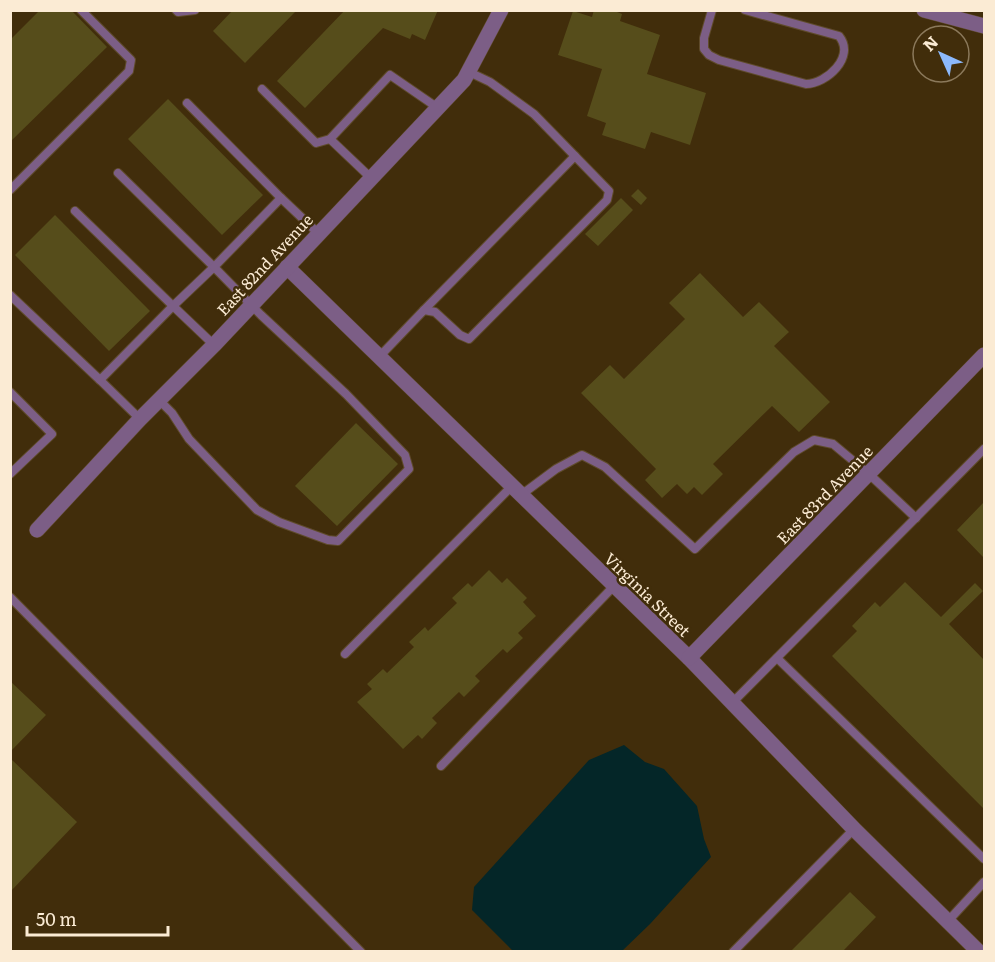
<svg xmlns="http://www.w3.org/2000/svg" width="995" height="962" viewBox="0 0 995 962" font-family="Literata,serif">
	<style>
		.water { fill: #042628 }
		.building { fill: #564d1b }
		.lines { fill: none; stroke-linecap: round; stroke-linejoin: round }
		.service-casing { stroke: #5f4b2b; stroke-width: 10 }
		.minor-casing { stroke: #5f4b2b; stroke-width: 16 }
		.service { stroke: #7c5e86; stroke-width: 8 }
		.minor { stroke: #7c5e86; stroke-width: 15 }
		.labels { text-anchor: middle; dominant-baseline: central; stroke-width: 5; stroke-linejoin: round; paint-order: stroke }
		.street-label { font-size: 16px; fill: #fbebd4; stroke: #412d0b }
	</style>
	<rect width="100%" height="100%" fill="#412d0b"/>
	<polygon class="water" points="624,745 645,762 664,769 697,806 704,839 711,857 650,924 622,951 513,951 472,910 474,887 589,760"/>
	<g class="building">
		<polygon points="40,10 71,10 107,47 10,142 10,40"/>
		<polygon points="233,10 297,10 245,63 213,31"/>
		<polygon points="345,10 438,10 425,40 412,34 410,39 383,28 305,108 277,81"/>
		<polygon points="594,10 612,10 622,14 620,21 660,35 647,74 706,93 690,145 651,132 645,149 602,135 606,123 587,116 602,69 558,55 573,11 592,17"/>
		<polygon points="168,99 263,195 222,235 128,139"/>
		<polygon points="638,189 647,198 641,205 631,196"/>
		<polygon points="621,198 633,210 598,246 585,234"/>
		<polygon points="55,215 150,311 109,351 15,255"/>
		<polygon points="700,273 743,317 759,302 789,332 774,346 830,402 799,432 772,406 713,464 723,474 702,495 694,487 687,494 677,484 662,498 645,480 656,469 581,393 610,365 624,379 685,319 669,303"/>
		<polygon points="356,423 398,464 337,526 295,486"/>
		<polygon points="984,502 984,558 957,530"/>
		<polygon points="489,570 502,583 507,578 527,598 523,602 536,616 518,633 523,638 507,653 503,649 475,676 480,681 464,697 459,692 432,718 437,723 422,739 418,735 403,749 357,702 372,689 367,684 383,669 387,673 414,647 409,642 425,627 428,631 457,603 452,598 468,583 472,587"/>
		<polygon points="905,582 941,617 975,583 983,591 949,624 984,660 984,809 832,656 857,631 852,626 875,602 880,607"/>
		<polygon points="10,681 46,715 10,752"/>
		<polygon points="10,758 77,822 10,892"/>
		<polygon points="850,892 876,917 842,952 790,952"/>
	</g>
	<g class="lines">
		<g class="service-casing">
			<g id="service">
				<polyline points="176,10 178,12 195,10"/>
				<path d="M712 10 704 38V49L709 55 719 60 806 84C826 84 856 57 839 36L745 10"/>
				<polyline points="262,89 316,143 330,139 390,75 438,108"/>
				<polyline points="187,103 281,198"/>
				<polyline points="330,139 371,178"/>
				<polyline points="10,190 129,71 131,60 81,10"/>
				<polyline points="75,211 173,306 214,267 118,173"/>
				<polyline points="10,295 100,380"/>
				<polyline points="424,310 575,156"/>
				<polyline points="379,357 424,310 435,312 460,335 469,339 607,200 609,191 534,114 490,82 469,72"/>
				<polyline points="10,392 52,434 10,474"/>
				<polyline points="159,400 172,413 189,439 257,510 279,522 328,540 338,541 409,469 405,455 346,394 261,315 214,267 281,198 318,233"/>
				<polyline points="140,419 100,380 173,306 214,345"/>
				<polyline points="521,495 556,469 582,455 605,467 695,549 794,452 814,440 833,444 869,474 916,518"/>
				<polyline points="10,597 361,952"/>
				<polyline points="345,654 512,486"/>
				<polyline points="777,658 984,859"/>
				<polyline points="732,703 984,449"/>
				<polyline points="441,766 614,586"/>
				<polyline points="948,921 984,882"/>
				<polyline points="733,952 854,829"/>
			</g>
		</g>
		<g class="minor-casing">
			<g id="minor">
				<polyline points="924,10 984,26"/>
				<polyline points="287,267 689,658 854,829 979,952"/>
				<polyline points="37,530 140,419 214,345 464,80 501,10"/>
				<polyline points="689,658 984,355"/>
			</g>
		</g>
		<use href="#service" class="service"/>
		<use href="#minor" class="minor"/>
	</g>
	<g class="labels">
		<g class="street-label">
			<text transform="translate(264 264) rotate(-47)">East 82nd Avenue</text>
			<text transform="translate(824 494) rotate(-46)">East 83rd Avenue</text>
			<text transform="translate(648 594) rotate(44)">Virginia Street</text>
		</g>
	</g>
	<rect width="995" height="962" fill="none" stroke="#fbebd4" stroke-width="24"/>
	<g transform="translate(941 54) rotate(315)"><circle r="28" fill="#412d0b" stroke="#8b795b" stroke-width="1.5"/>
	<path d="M0-4.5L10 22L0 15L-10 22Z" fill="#8cb9fc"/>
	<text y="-9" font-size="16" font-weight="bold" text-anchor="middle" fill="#fbebd4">N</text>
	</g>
	<path d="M27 926v9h141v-9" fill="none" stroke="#fbebd4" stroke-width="3"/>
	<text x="36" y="926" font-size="18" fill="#fbebd4" stroke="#412d0b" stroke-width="4.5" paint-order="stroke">50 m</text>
</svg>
